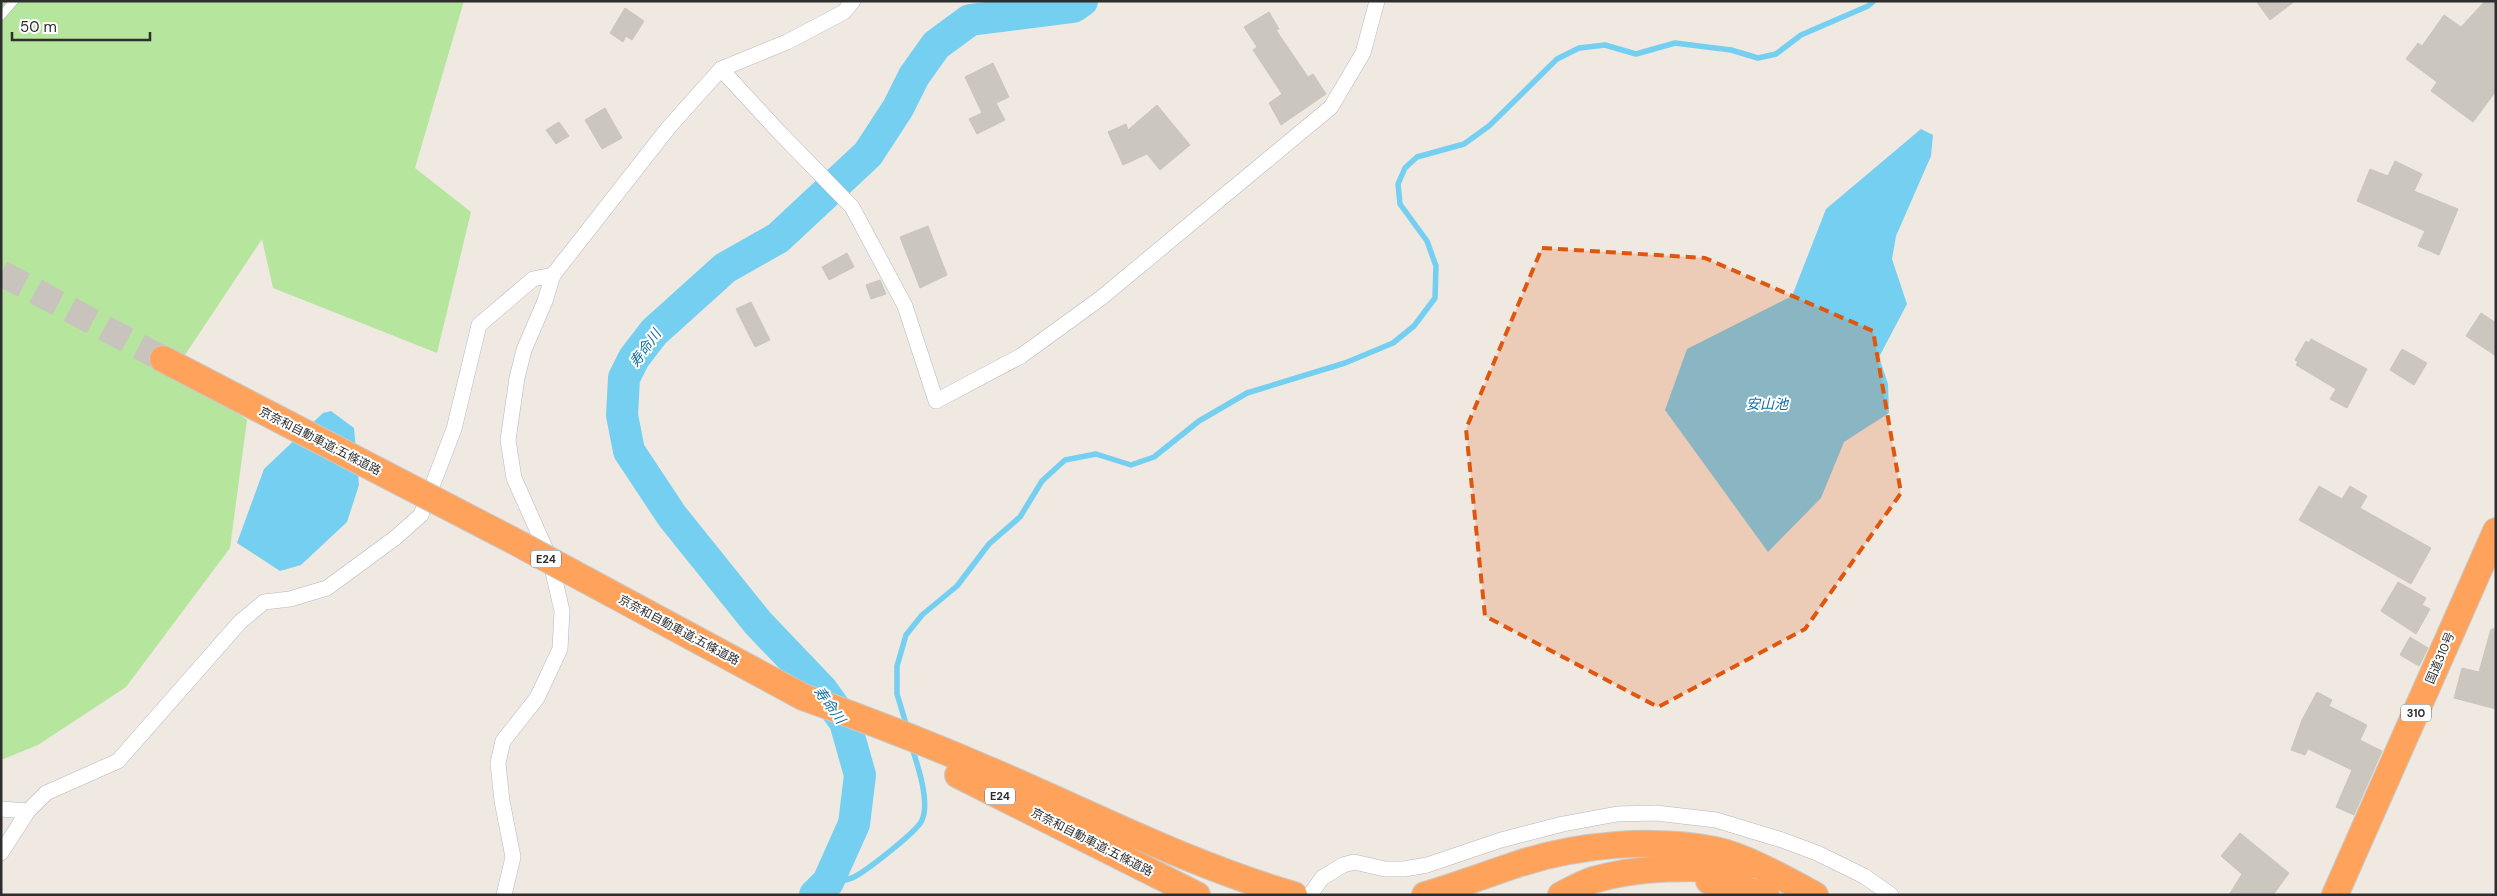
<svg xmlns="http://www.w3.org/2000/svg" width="2497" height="896" viewBox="0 0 2497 896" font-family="'DM Sans','Noto Sans JP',sans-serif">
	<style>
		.green { fill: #b6e59e }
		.water { fill: #75cff0 }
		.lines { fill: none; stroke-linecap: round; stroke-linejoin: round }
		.stream { stroke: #75cff0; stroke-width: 5.5 }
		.river { stroke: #75cff0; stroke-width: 32 }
		.building { fill: #cbc7bf; stroke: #cbc5ba }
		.highway-tunnel { stroke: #c8c4bd; stroke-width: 26; stroke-dasharray: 26 13; stroke-linecap: butt }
		.lane-casing { stroke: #b4b7c1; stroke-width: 9 }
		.street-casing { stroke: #b4b7c1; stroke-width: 16 }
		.highway-casing { stroke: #c9c9c9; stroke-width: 28 }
		.lane { stroke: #fff; stroke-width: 8 }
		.street { stroke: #fff; stroke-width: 15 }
		.highway { stroke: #ffa35c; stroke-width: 26 }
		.highway-bridge-casing { stroke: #c9c9c9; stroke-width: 28; stroke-linecap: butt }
		.highway-bridge { stroke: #ffa35c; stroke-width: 26 }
		.marked { fill: #df570e; fill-opacity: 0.2; stroke: #df570e; stroke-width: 4; stroke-dasharray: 10 6; stroke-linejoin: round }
		.labels { text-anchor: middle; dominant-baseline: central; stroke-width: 4; stroke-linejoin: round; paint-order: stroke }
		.shield { fill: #fff; stroke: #6d6d6d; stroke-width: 1 }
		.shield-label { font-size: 11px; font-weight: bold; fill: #2e2e2e }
		.street-label { font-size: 12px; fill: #2e2e2e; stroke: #fff }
		.water-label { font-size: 14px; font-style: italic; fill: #0d6fa3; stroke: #fff }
	</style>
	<rect width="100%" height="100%" fill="#efe9e1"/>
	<polygon class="green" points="1,1 464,1 415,168 471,212 437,353 273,288 262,239 177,367 247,420 230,548 126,687 38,745 1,760"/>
	<g class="water">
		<polygon points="1921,129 1933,135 1931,156 1896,236 1892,259 1907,304 1879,357 1888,384 1889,413 1844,442 1821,498 1768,552 1665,410 1687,349 1792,296 1826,209"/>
		<polygon points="331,411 354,428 359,485 347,522 301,565 280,571 237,543 264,469 323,413"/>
	</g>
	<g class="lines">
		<g class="stream">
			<polyline points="907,727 897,694 897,666 906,635 922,615 957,586 989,544 1020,517 1042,481 1065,460 1096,454 1131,465 1154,457 1199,421 1247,393 1345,363 1393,343 1414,326 1435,298 1436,266 1427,241 1400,204 1398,184 1405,168 1417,157 1464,144 1489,126 1557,59 1579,48 1605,45 1636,54 1675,43 1731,50 1758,58 1776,54 1801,35 1868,6 1874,1"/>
			<path d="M828 882C836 881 847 881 854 877 866 871 918 831 922 820 930 802 918 766 912 748"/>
		</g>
		<polyline class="river" points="815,895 828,882 854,824 860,775 845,722 822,690 758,623 672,516 629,451 622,415 624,378 634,358 654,332 725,268 778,238 868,154 898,108 914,76 936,45 970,20 1073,7 1082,1"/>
	</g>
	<g class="building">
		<polygon points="2256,1 2295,1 2270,20"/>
		<polygon points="2485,1 2496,1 2496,91 2473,122 2431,91 2437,82 2406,59 2418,43 2422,46 2444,15 2461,27"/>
		<polygon points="625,8 644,21 632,40 626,36 623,42 610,33"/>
		<polygon points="1269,12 1279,29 1276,30 1308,77 1313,74 1326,94 1281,125 1269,103 1282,94 1253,50 1257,47 1244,27"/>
		<polygon points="993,63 1009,97 996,103 1005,120 977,134 969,119 982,113 965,77"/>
		<polygon points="1157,105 1190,145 1160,170 1147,154 1123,165 1108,132 1126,124 1128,130"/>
		<polygon points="605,108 622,138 602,149 585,120"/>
		<polygon points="559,122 569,136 556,144 546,130"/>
		<polygon points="2395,161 2422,174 2414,191 2458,209 2439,255 2418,246 2425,231 2357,201 2370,169 2388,176"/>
		<polygon points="928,226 947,275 920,288 900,237"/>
		<polygon points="847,253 854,267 829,280 822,267"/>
		<polygon points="880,280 886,294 871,299 866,285"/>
		<polygon points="751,302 770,340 755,347 736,309"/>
		<polygon points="2481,313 2496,323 2496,356 2466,336"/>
		<polygon points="2311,339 2367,369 2347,408 2330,399 2336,389 2296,365 2298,362 2295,360 2306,341 2309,343"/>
		<polygon points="2402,349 2427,363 2414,385 2390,370"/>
		<polygon points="2319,486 2342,499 2350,486 2367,496 2360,508 2431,548 2411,584 2299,520"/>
		<polygon points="2398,582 2426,598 2422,605 2430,609 2416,634 2381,611"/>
		<polygon points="2491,629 2496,629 2496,709 2454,698 2462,668 2479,672"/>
		<polygon points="2410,637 2428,648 2419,666 2400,655"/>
		<polygon points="2317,692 2332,700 2329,706 2367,725 2360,740 2382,751 2354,815 2336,807 2352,770 2308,749 2305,755 2291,750 2302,720"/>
		<polygon points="2240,833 2289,873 2273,895 2229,895 2242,874 2221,856"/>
	</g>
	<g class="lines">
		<polyline class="highway-tunnel" points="1,273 163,359"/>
		<g class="lane-casing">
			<polyline id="lane" points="1,16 14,1"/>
		</g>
		<g class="street-casing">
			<g id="street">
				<polyline points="721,69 779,132 852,207 905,306 936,401 1021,356 1101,298 1331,107 1363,53 1377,1"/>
				<polyline points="1,809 28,811"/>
				<polyline points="1,853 28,811 46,793 118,761 240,622 264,602 290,599 327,588 395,538 421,515 454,429 479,325 533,279 553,275"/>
				<polyline points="504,895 513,857 502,801 498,763 503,741 537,698 560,649 562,611 550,559 514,478 508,440 517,378 524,350 545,301 553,275 669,127 721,69 787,42 844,12 853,1"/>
				<polyline points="1310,895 1322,878 1343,865 1354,862 1385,869 1404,869 1427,865 1501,840 1563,824 1617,814 1656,813 1716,820 1782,840 1817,853 1864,876 1891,895"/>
			</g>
		</g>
		<g class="highway-casing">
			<g id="highway">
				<polyline points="163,359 288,424"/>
				<path d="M803 697C882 725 959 756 1035 790 1120 828 1204 869 1294 895"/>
				<polyline points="958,775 1197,895"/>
				<polyline points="1709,881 1766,895"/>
				<path d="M1425 895C1456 886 1485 875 1515 865 1577 844 1651 838 1715 850 1745 856 1787 880 1815 895"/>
				<path d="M1561 895C1571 890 1582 884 1593 880 1641 866 1694 867 1743 870"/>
				<polyline points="2335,895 2496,531"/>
			</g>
		</g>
		<use href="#lane" class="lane"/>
		<use href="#street" class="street"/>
		<use href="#highway" class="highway"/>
		<g class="highway-bridge-casing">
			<polyline id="highway-bridge" points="288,424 510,539 803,697"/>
		</g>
		<use href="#highway-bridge" class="highway-bridge"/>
	</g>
	<path class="marked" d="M1542 248 1705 258 1873 331 1901 493 1805 629 1658 707 1485 616 1466 429Z"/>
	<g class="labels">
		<g class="shield">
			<rect x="531" y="550.5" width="30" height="17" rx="4"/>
			<rect x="2401" y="704.5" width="30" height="17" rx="4"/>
			<rect x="985" y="787.5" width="30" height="17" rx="4"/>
		</g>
		<g class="shield-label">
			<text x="546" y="559">E24</text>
			<text x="2416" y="713">310</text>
			<text x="1000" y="796">E24</text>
		</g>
		<g class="street-label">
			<text transform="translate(320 441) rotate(27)">京奈和自動車道;五條道路</text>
			<text transform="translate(679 630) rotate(28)">京奈和自動車道;五條道路</text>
			<text transform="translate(2440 658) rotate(-67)">国道310号</text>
			<text transform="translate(1092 842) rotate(27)">京奈和自動車道;五條道路</text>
		</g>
		<g class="water-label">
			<text transform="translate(645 348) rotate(-54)">寿命川</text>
			<text x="1767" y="404">安山池</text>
			<text transform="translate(830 705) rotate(54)">寿命川</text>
		</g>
	</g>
	<rect width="2497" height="896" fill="none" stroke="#2e2e2e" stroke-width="5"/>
	<path d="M12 32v8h138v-8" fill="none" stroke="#2e2e2e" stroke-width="2.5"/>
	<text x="20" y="32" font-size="15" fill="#2e2e2e" stroke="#ffffff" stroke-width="4" paint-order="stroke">50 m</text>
</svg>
